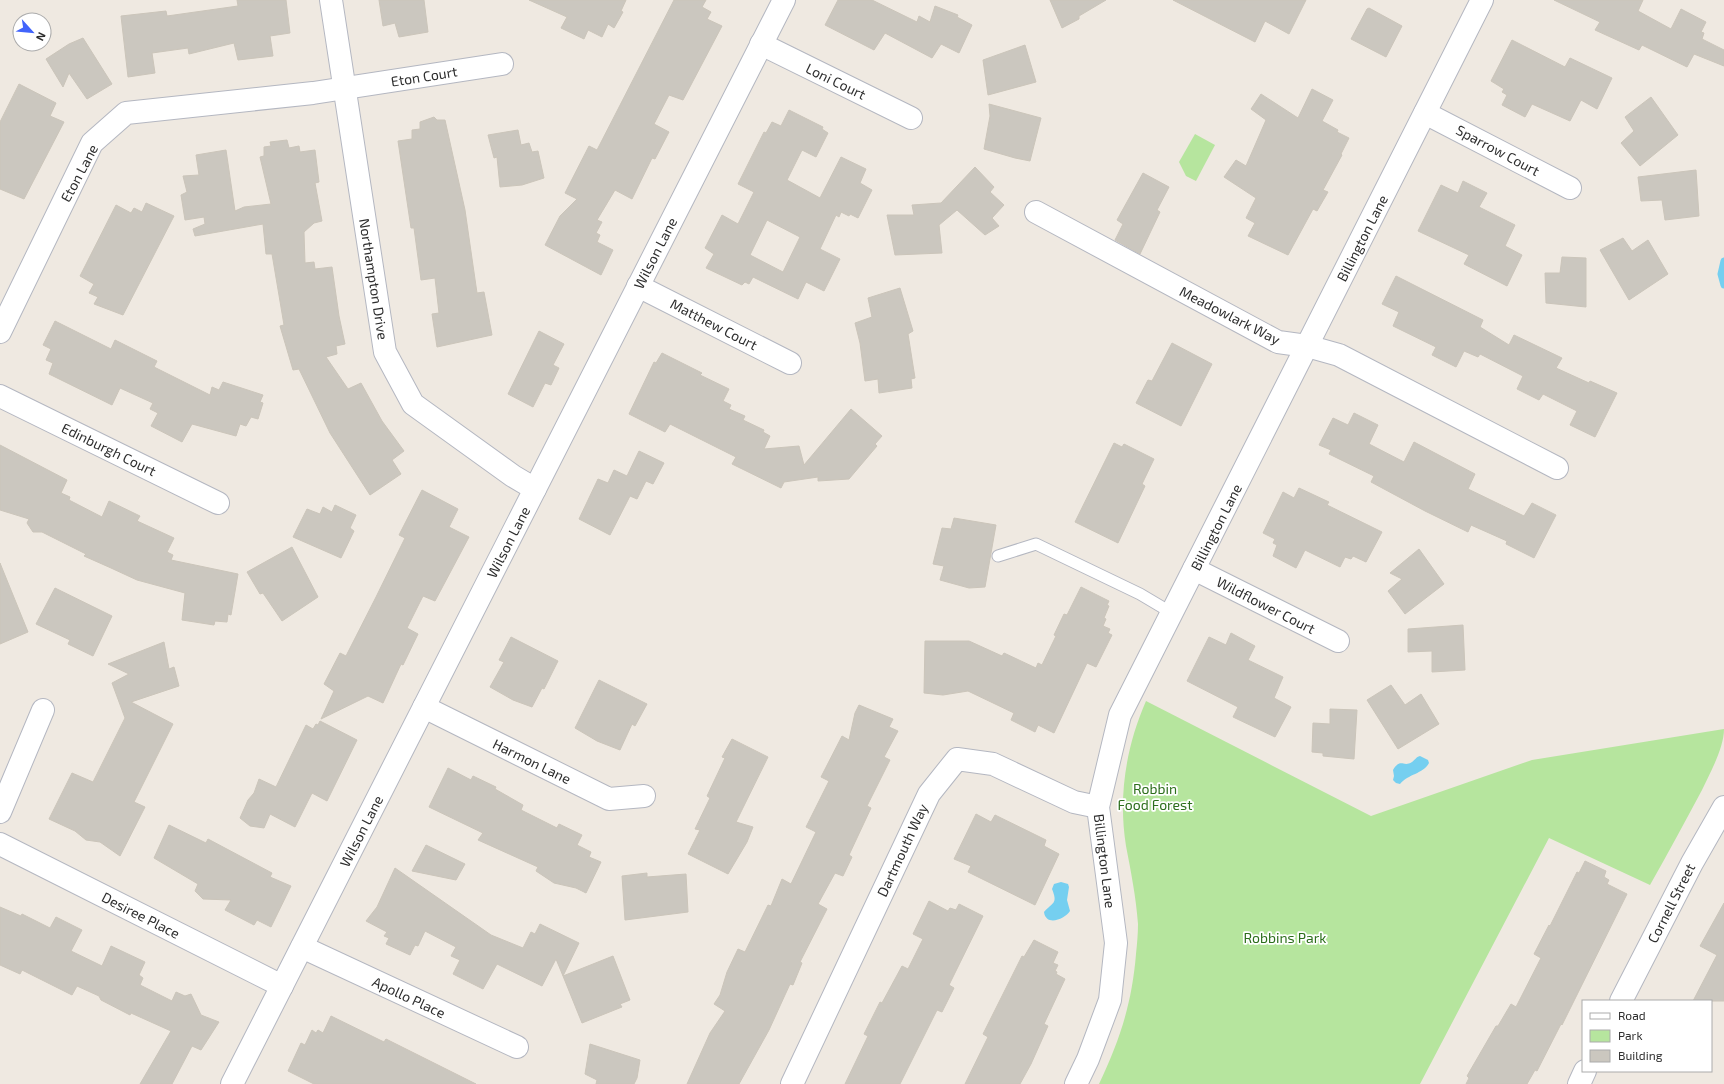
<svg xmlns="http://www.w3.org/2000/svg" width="1724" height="1084" viewBox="0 0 1724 1084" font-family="'Exo 2',sans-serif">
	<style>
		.green { fill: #b6e59e }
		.water { fill: #75cff0 }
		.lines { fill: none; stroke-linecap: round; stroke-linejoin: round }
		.stream { stroke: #75cff0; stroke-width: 7 }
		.building { fill: #cbc7bf; stroke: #cbc5ba; fill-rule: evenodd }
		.lane-casing { stroke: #b4b7c1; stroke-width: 13 }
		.street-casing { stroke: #b4b7c1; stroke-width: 24 }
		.lane { stroke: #fff; stroke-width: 11 }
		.street { stroke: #fff; stroke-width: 22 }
		.labels { text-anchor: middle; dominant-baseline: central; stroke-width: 3.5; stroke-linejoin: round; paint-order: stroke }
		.street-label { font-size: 14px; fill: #2e2e2e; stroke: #fff }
		.park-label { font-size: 14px; fill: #2c6e1b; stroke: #fff }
	</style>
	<rect width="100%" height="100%" fill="#efe9e1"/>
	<g class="green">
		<polygon points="1195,134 1215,145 1196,181 1186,176 1179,162"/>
		<path d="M1146 701 1371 816 1532 760 1724 729C1724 748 1710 773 1702 790 1685 822 1668 853 1650 885L1549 838 1420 1084H1099C1120 1040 1132 1003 1136 954 1137 944 1138 934 1138 924 1136 897 1131 872 1126 846 1118 796 1126 747 1146 701Z"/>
	</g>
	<g class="water">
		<path d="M1420 756 1428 760 1429 763C1423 774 1408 774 1400 784L1396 783 1393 780 1394 776 1393 770C1401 757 1403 768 1412 762 1415 760 1416 757 1420 756Z"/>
		<path d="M1061 882 1068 884 1069 887 1067 900 1070 911C1065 919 1046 927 1044 912 1053 902 1058 904 1052 889L1054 884Z"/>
	</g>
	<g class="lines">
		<polyline class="stream" points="1724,261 1721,274 1724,285"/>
	</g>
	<g class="building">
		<polygon points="237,0 286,0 290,33 270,36 273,56 238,60 234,43 189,54 188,48 152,53 155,73 128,77 121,16 166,11 167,16 238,6"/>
		<polygon points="379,0 424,0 428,32 399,37 395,23 383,26"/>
		<polygon points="529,0 626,0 621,11 623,12 614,28 608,24 602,37 588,30 584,39 561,28 567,17"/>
		<polygon points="674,0 706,0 702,7 711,12 707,19 722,26 683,100 669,95 654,124 669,132 655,159 652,158 632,199 615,190 597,220 602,222 596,233 600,235 597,242 613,250 601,275 545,245 560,216 577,199 565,193 589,146 597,150"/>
		<polygon points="838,0 872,0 917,22 919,16 930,22 935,6 958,15 957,17 972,25 959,53 941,44 932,58 885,33 874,50 825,25"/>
		<polygon points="1050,0 1106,0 1079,16 1079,19 1062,28"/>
		<polygon points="1173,0 1306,0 1289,34 1265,21 1255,42"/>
		<polygon points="1554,0 1643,0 1638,11 1671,29 1681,9 1706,22 1701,32 1704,33 1702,39 1724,50 1724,66 1694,54 1687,67 1642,45 1639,50 1595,30 1600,22"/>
		<polygon points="1369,8 1402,26 1386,57 1351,39 1367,9"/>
		<polygon points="83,38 112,84 87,99 69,73 63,87 46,59 69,44"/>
		<polygon points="1512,40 1565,67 1570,58 1612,78 1597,109 1581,100 1570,121 1532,104 1525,117 1502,105 1507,95 1502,92 1504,89 1491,81"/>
		<polygon points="1025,45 1036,82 988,95 983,60"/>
		<polygon points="19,84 56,103 50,116 64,122 24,199 0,189 0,122"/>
		<polygon points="1312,89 1333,100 1322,121 1338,130 1337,132 1349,138 1341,154 1342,155 1323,190 1328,192 1317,211 1313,209 1288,255 1248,236 1255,223 1246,218 1256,198 1224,177 1236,160 1246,166 1266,120 1251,109 1261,94 1298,118"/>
		<polygon points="1651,97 1678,135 1640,166 1621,143 1634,131 1625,117"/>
		<polygon points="989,104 1041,118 1030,161 1015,158 984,149 990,116"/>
		<path d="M789 110 823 127 822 129 828 133 816 157 802 150 787 180 820 198 841 157 866 169 860 183 872 190 858 218 850 214 849 216 841 212 839 217 836 215 820 249 840 259 824 291 806 282 798 299 753 277 749 284 745 282 742 285 706 268 714 254 705 248 722 215 738 224 754 192 738 184 764 132 766 133 772 122 781 126ZM767 220 800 237 783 272 750 255Z"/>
		<polygon points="434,117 437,120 445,120 465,210 477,293 484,292 492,335 437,347 432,314 439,313 435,278 421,280 414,228 411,228 398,141 412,139 412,130 420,129 420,122"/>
		<polygon points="518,130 521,145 529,143 532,152 538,151 544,178 522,185 500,187 497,157 494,158 488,135"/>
		<polygon points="287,140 289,148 299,146 300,152 315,150 319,182 315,183 322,221 314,223 304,232 305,263 314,262 315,269 332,267 339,316 345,344 336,346 337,354 326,357 348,389 361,383 382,421 404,451 392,460 401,474 370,495 330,433 299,369 293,370 280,326 284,325 272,254 266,254 263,224 195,236 193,229 205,224 204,217 185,220 181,195 187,192 183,176 199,175 196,155 226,150 235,211 244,207 271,204 260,157 264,156 264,147 271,146 270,142"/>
		<polygon points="975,167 994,187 990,192 1004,205 992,218 999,226 985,235 957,210 939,225 942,253 895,255 887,215 914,215 912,205 941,203"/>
		<polygon points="1696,170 1699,216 1665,220 1662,200 1641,201 1638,177"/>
		<polygon points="1143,173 1169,187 1157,210 1160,212 1140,254 1115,240 1123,224 1117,220"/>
		<polygon points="1463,181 1487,193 1479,207 1515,225 1505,246 1522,255 1507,286 1464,264 1469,255 1418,231 1441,185 1458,193"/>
		<polygon points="146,203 174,216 123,315 94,304 98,297 89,293 94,284 80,276 116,205 131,213 134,208 142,212"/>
		<polygon points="1623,238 1632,251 1648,240 1668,274 1629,300 1600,250"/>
		<polygon points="1562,257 1586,258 1586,307 1546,303 1545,273 1560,273"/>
		<polygon points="1396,276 1483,320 1480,327 1509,345 1514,335 1562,358 1556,368 1589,383 1590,381 1617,393 1595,437 1570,425 1577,411 1543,394 1539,400 1517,389 1523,376 1480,354 1478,357 1464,351 1456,367 1432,355 1436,347 1393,326 1399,312 1382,304"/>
		<polygon points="900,288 913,331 908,334 915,378 911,379 912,388 879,393 878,379 865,381 860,343 855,323 872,317 868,298"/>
		<polygon points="55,321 111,349 115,340 157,361 154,367 210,395 212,387 219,390 223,382 263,395 260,402 263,403 258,419 251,417 246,426 240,424 236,436 192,424 182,442 151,426 158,413 150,409 153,403 120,388 112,405 49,374 53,363 46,360 51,349 43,345"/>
		<polygon points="539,331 564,344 553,365 559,368 551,385 545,383 533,407 508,394"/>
		<polygon points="1172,343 1212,364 1181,426 1136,403 1148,380 1152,381"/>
		<polygon points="662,353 702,373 700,375 729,389 723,401 731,405 729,409 745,416 743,420 764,430 763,432 770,436 764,449 799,446 804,465 851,409 882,436 875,444 877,446 849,479 818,481 818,477 784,482 781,488 732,464 736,457 670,424 665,432 629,414 654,362 656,363"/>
		<polygon points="1354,413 1378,425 1369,444 1404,462 1414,442 1475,474 1468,489 1524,516 1532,503 1556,515 1534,558 1506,544 1507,541 1471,525 1468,532 1425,511 1371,482 1374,476 1329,454 1331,450 1319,445 1333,418 1348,425"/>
		<polygon points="1114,443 1122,447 1124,444 1154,459 1142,484 1145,486 1118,543 1075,522"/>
		<polygon points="0,445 67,480 61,493 70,497 69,500 102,517 109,501 140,516 137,521 174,538 167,552 173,555 171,560 238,574 231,615 228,614 227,622 215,621 214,625 182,620 185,593 137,580 111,568 84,556 86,554 42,532 33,532 27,523 29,519 0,510"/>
		<polygon points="639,451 664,463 653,484 646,481 637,499 630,496 610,535 579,519 598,479 608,483 614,470 627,476"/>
		<polygon points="1299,488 1329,502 1327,505 1382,532 1366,562 1353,556 1351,559 1345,557 1340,567 1305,550 1296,568 1273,556 1277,545 1273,543 1275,539 1263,533 1283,492 1294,498"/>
		<polygon points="422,490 458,509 449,527 469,537 435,601 423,596 407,628 418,634 403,665 401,664 383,703 368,696 321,719 334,691 324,684 340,653 346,656 376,597 405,538 399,535"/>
		<polygon points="335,505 356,515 350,528 354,531 341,558 293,537 307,509 320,514 323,507 332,512"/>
		<polygon points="954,518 996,525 985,587 969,588 940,580 944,566 933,564 942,528 951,529"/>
		<polygon points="292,547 318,597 282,621 263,593 260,594 247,572"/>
		<polygon points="1419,549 1444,584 1405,614 1388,591 1402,579 1390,573"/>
		<polygon points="0,563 28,632 0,644"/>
		<polygon points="1081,587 1109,601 1107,605 1109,606 1104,618 1106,619 1103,626 1110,629 1108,633 1112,635 1096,667 1087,663 1054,733 1038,725 1035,732 1011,720 1014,713 968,691 943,695 924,693 925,641 969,641 1002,656 1004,653 1036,668 1038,663 1042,665 1056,636 1054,635 1064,614 1067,615"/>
		<polygon points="55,588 112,616 93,656 68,644 70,640 36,624"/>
		<polygon points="1463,625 1465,670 1432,672 1432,651 1408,652 1408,629"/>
		<polygon points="1231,633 1255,646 1248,660 1283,677 1274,698 1291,707 1275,737 1233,717 1238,707 1187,681 1209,637 1226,645"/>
		<polygon points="511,637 558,661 544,689 542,688 532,707 513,700 490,687 504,662 499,660"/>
		<polygon points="164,642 169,669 174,667 179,686 131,702 173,724 134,802 145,807 120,856 100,842 86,840 75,831 49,819 72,773 93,782 125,718 112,683 129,674 108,664"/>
		<polygon points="599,680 647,704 635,726 632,724 620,750 597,741 575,728"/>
		<polygon points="1391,685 1405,705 1421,694 1439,724 1398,749 1367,700"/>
		<polygon points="859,705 893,719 889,727 898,731 884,757 890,760 867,806 871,808 849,855 852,857 843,876 835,873 818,904 827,909 800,962 802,963 793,985 790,984 769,1030 739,1084 687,1084 710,1033 725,1011 714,1004 720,995 727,972 738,949 745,952 768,905 771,906 782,879 791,884 816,832 806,827 829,781 821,777 842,736 849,740 855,713"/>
		<polygon points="1330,709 1357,710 1354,759 1323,756 1323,753 1312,752 1313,723 1330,724"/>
		<polygon points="320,721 357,740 327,801 312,793 295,827 270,814 264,828 250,826 240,818 248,800 254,793 259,779 276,787 306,725 313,729 316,724 318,725"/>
		<polygon points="732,739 768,757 736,822 753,827 747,842 728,874 688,854 700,830 695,829 710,798 707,796 725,758 722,757"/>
		<polygon points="448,768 471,780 473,776 496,787 495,789 523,805 521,810 557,828 559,824 582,835 577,845 591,852 589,857 601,862 586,893 576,888 554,883 536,871 538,867 478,840 483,833 429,807"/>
		<polygon points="976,814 991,822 995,815 1046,840 1044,846 1059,854 1035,905 968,872 971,866 954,859"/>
		<polygon points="169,825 206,843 208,839 272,873 270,877 291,886 271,927 257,920 254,925 225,910 231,900 203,899 195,891 198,884 154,858"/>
		<polygon points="426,845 465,864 456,880 412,871"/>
		<polygon points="1585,861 1606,871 1604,877 1609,880 1607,884 1627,894 1562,1025 1561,1024 1537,1071 1535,1070 1527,1084 1466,1084 1469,1078 1467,1076 1496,1026 1498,1026 1511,1004 1516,1007 1541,958 1534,954 1549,925 1550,926 1577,872 1579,873"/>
		<polygon points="395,868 491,935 523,948 531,932 535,934 540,924 579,943 563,976 556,959 542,986 497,964 483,989 453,974 460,960 451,956 456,947 425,931 418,946 415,945 410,955 386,944 389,938 384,936 387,932 366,921 377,907"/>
		<polygon points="647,873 647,877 686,874 688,912 625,920 622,876"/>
		<polygon points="929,901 948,911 950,908 956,910 959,904 983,916 949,985 954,988 942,1012 937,1010 900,1084 845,1084 868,1036 864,1034 880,1002 882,1003 902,966 908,969 923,939 913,934"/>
		<polygon points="1724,903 1724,1001 1693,1001 1717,955 1700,946"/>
		<polygon points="0,907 21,916 22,914 50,928 56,917 82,930 71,951 102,966 111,946 145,962 139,975 143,978 140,985 172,1001 176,992 185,996 191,994 201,1015 219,1022 201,1050 192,1046 172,1084 140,1084 171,1031 131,1013 130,1015 101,1000 99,996 77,986 72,995 22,970 20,974 0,965"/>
		<polygon points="1034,940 1058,952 1053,963 1058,965 1055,971 1057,972 1056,974 1065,979 1044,1024 1048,1026 1031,1064 1020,1084 965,1084 988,1037 983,1034 1022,956 1024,957"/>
		<polygon points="613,956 630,1000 620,1004 622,1007 582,1023 563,976"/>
		<polygon points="331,1016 384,1042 386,1039 476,1084 314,1084 288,1071 301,1043 305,1045 312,1030 316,1033 318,1030 323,1033"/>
		<polygon points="590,1044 640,1060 637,1078 634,1084 596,1084 597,1080 585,1074"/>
	</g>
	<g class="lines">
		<g class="lane-casing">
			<polyline id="lane" points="998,556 1036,544 1140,594 1172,613"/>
		</g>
		<g class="street-casing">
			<g id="street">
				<polyline points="331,0 385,352 413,404 513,476 535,489"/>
				<polyline points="761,44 911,118"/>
				<polyline points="1425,113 1570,188"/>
				<polyline points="1036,212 1278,342 1307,346 1339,355 1557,468"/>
				<polyline points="638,286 790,363"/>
				<polyline points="0,332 92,143 126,113 313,93 502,64"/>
				<polyline points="0,396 218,503"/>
				<polyline points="1194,569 1338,641"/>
				<polyline points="424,707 609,799 644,796"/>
				<polyline points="0,812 43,710"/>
				<polyline points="0,844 282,986"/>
				<polyline points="302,947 517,1047"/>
				<polyline points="1621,1001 1692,863 1724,807"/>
				<polyline points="232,1084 784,0"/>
				<polyline points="792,1084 929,794 957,759 993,764 1074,802 1098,807"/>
				<polyline points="1076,1084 1088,1059 1110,1000 1116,943 1098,807 1120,715 1482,0"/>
				<polyline points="1579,1084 1585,1071"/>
			</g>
		</g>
		<use href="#lane" class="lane"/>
		<use href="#street" class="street"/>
	</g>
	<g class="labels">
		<g class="street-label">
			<text transform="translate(424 76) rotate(-9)">Eton Court</text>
			<text transform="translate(836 81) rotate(26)">Loni Court</text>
			<text transform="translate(1498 150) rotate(28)">Sparrow Court</text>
			<text transform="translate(79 173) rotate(-62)">Eton Lane</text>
			<text transform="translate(1362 238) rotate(-63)">Billington Lane</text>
			<text transform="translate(655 253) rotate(-63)">Wilson Lane</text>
			<text transform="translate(374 279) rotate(81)">Northampton Drive</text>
			<text transform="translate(1230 315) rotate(27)">Meadowlark Way</text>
			<text transform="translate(714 324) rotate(27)">Matthew Court</text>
			<text transform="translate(109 449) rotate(26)">Edinburgh Court</text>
			<text transform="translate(1216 527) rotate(-63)">Billington Lane</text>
			<text transform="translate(508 542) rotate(-63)">Wilson Lane</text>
			<text transform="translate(1266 605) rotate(27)">Wildflower Court</text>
			<text transform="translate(532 761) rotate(26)">Harmon Lane</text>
			<text transform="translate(361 831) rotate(-63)">Wilson Lane</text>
			<text transform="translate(902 850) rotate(-65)">Dartmouth Way</text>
			<text transform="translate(1105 861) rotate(83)">Billington Lane</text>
			<text transform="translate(1671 903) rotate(-63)">Cornell Street</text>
			<text transform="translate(141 915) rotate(27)">Desiree Place</text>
			<text transform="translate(409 997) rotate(25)">Apollo Place</text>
		</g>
		<g class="park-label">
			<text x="1155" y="788">Robbin<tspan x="1155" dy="16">Food Forest</tspan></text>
			<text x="1285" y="937">Robbins Park</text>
		</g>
	</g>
	<rect x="1582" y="1000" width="130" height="72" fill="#ffffff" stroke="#ababab"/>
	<rect x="1590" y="1013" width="20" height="6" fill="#ffffff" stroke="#ababab"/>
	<text x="1618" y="1020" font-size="12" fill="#2e2e2e">Road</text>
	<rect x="1590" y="1030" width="20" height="12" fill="#b6e59e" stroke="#ababab"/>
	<text x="1618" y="1040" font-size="12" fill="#2e2e2e">Park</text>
	<rect x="1590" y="1050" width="20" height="12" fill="#cbc7bf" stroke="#ababab"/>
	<text x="1618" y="1060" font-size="12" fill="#2e2e2e">Building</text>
	<g transform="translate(32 32) rotate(117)"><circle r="19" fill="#ffffff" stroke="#ababab"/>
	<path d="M0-3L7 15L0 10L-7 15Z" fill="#4264fb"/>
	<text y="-6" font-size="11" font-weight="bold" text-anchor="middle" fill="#2e2e2e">N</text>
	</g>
</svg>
